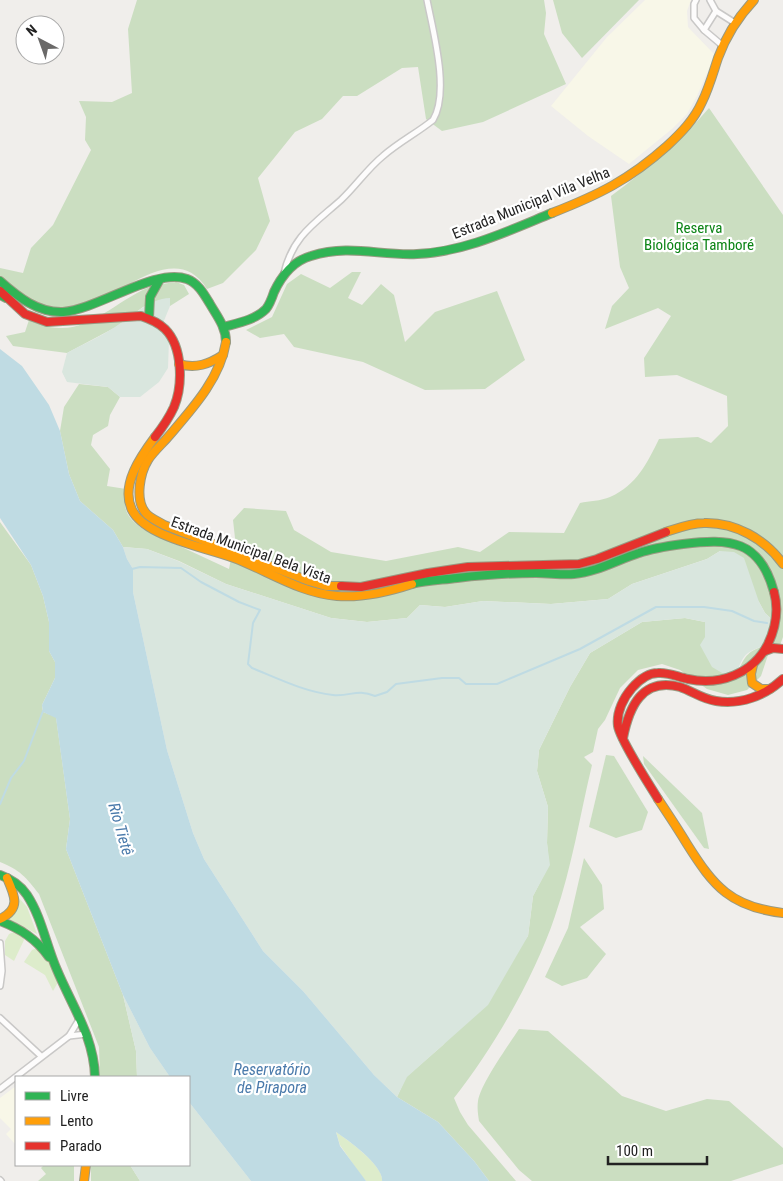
<svg xmlns="http://www.w3.org/2000/svg" width="783" height="1181" viewBox="0 0 783 1181" font-family="'Roboto Condensed',sans-serif">
	<style>
		.education { fill: #f8f7e8 }
		.grass { fill: #ddeccb }
		.forest { fill: #cbdec1 }
		.wetland { fill: #d9e6de }
		.water { fill: #bfdbe3 }
		.lines { fill: none; stroke-linecap: round; stroke-linejoin: round }
		.stream { stroke: #bfdbe3; stroke-width: 2 }
		.street-casing { stroke: #c9c8c7; stroke-width: 8 }
		.fast-casing { stroke: #999a82; stroke-width: 10 }
		.slow-casing { stroke: #999a82; stroke-width: 10 }
		.jam-casing { stroke: #999a82; stroke-width: 10 }
		.street { stroke: #fdfcfc; stroke-width: 5 }
		.fast { stroke: #30b455; stroke-width: 8 }
		.slow { stroke: #ff9f0a; stroke-width: 8 }
		.jam { stroke: #e5322d; stroke-width: 8 }
		.labels { text-anchor: middle; dominant-baseline: central; stroke-width: 4.5; stroke-linejoin: round; paint-order: stroke }
		.street-label { font-size: 15px; fill: #222; stroke: #fff }
		.park-label { font-size: 15px; fill: #0c8416; stroke: #fff }
		.water-label { font-size: 16px; font-style: italic; fill: #4a7aab; stroke: #fff }
	</style>
	<rect width="100%" height="100%" fill="#f0eeeb"/>
	<g class="education">
		<polygon points="645,0 691,0 687,11 688,27 715,55 697,96 687,114 672,129 629,164 588,136 551,106 607,37"/>
		<polygon points="16,1086 16,1145 6,1134 11,1129 0,1118 0,1098"/>
	</g>
	<g class="grass">
		<polygon points="19,898 27,907 37,934 9,919 17,909"/>
		<polygon points="17,931 21,933 24,940 14,961 5,955 5,941 9,934"/>
		<polygon points="37,948 46,955 57,982 57,984 53,991 45,975 24,962 32,950"/>
		<path d="M336 1132C348 1140 384 1166 382 1181H366L362 1177 340 1145Z"/>
	</g>
	<g class="forest">
		<path d="M137 0H544L546 13 544 34 566 84 483 122 442 131 426 119 418 67 402 68 357 96H343L322 119 295 132 258 178 270 221 256 250 223 283 207 289C176 239 121 295 86 308 70 315 50 318 34 311 20 305 10 290 0 280V268L23 273 31 248 53 225 91 150 85 140 86 117 79 101 112 102 132 93 128 29Z"/>
		<polygon points="553,0 639,0 582,58 562,33"/>
		<path d="M709 108 783 215V637L779 648 768 655 761 676 747 690 728 695 707 689 680 670 662 664 638 670 620 688 605 720 598 729 593 752 584 757 592 765C580 815 572 867 555 916 535 976 493 1049 454 1098L460 1112 468 1125 516 1181H489L474 1161 438 1122 397 1097 406 1077 443 1045 528 936 533 896 549 865 547 843 548 807 537 771 539 750 570 687 590 653 642 622 685 618 705 622V637L738 672C746 652 750 651 770 643L777 624 765 613 759 602 720 551 707 559 632 584 608 599 551 604 483 601 445 607 420 605 407 618 367 622 331 618 226 584 179 561 147 549 123 547 113 530 80 501 69 474 60 431 64 407 79 384 108 387 120 397 110 415 108 426 93 435 91 445 110 469 107 486 126 489C123 510 126 517 143 529L229 569 235 538 233 520 244 508 286 511 294 530 331 552 386 561 458 547 480 552 509 532 564 533 580 503C589 501 601 501 610 497 637 485 647 463 659 439L698 437 711 443 728 426 727 396 677 375 645 377 644 358 671 316 658 308 605 329 612 306 629 288 620 267 611 196C647 169 679 143 709 108Z"/>
		<polygon points="352,272 361,272 348,298 362,305 381,284 394,295 405,342 435,312 497,291 525,360 485,389 425,390 363,362 294,347 284,334 260,338 246,330 272,317 287,284 301,274 330,288"/>
		<path d="M176 282 184 285 189 294 170 306V299H164L143 307 116 327 67 353 13 346 6 336 25 332 29 320C39 324 48 328 59 328 93 330 122 296 153 286 160 284 168 283 176 282Z"/>
		<path d="M0 522 31 565 43 596 49 622V651L55 662V678L42 705 43 712 56 717 70 819 66 849 123 995 136 1051 137 1077H100L99 1047 39 894C26 877 20 870 0 862Z"/>
		<polygon points="606,755 614,756 648,812 642,830 616,838 589,827"/>
		<polygon points="643,756 702,813 709,849 704,848 644,764"/>
		<polygon points="584,858 602,885 604,909 580,927 606,954 587,978 562,986 545,977 568,928"/>
		<path d="M519 1029 548 1031 622 1096 666 1111 707 1099 729 1101 783 1148V1164L731 1181H532L519 1170 479 1121C478 1114 477 1108 478 1101 481 1083 508 1046 519 1029Z"/>
		<polygon points="44,1165 74,1165 74,1181 38,1181 46,1174 41,1168"/>
		<polygon points="91,1165 130,1165 140,1181 91,1181"/>
	</g>
	<g class="wetland">
		<path d="M170 298V306L161 328 169 340 168 368 159 382 140 397H120L108 387 67 382 62 372 67 353C83 344 100 337 115 327 133 316 148 299 170 298Z"/>
		<path d="M123 547 147 549 178 561 226 584 331 618 367 622 407 618 420 605 445 607 483 601 551 604 608 599 632 584 707 559 720 551 734 552 744 558 759 602 765 613 777 624 770 643C761 647 749 650 744 657 737 667 741 670 729 677L712 667 700 645 705 637V622L685 618 642 622 590 653 570 687 539 750 537 771 548 807 547 843 550 865 533 896 528 936 488 1005 407 1077 397 1097 374 1075 303 991 263 951 204 859 193 833 167 750 133 592V569L127 559Z"/>
		<polygon points="123,995 150,1048 170,1077 137,1077 136,1051"/>
		<polygon points="189,1102 251,1181 140,1181 130,1165 189,1165"/>
	</g>
	<path class="water" d="M0 349 22 366 49 405 60 431 69 474 80 501 113 530 123 547 127 559 133 569V592L167 750 193 833 204 859 263 951 303 991 374 1075 397 1097 438 1122 474 1161 489 1181H382C384 1166 348 1140 336 1132L340 1146 366 1181H251L189 1102V1077H170L150 1048 123 995 66 849 70 819 56 718 43 712 42 705 55 678V662L49 651V622L43 596 31 565 0 518Z"/>
	<g class="lines">
		<g class="stream">
			<path d="M132 569 140 567 181 568 201 582 239 602 260 610 253 623 248 664 252 668C279 679 305 692 333 695 350 697 357 688 375 696L387 692 396 684 442 678H459L466 684H497L580 649 656 607H704L732 611 754 621 767 623"/>
			<polyline points="0,804 11,778 24,761 43,711"/>
		</g>
		<g class="street-casing">
			<g id="street">
				<polyline points="696,0 694,4 694,18 704,30"/>
				<polyline points="710,0 716,11"/>
				<polyline points="723,46 704,30 716,11 735,23"/>
				<path d="M284 273C293 236 314 224 341 200 356 186 367 169 383 156 399 142 417 133 433 120 450 92 433 31 427 0"/>
				<polyline points="0,943 2,971 0,986"/>
				<polyline points="0,1018 41,1056"/>
				<polyline points="69,1036 80,1018"/>
				<polyline points="0,1089 69,1036 87,1034"/>
				<polyline points="0,1180 1,1181"/>
			</g>
		</g>
		<g class="fast-casing">
			<g id="fast">
				<path d="M0 281C18 297 38 313 63 312 99 309 156 267 187 279 198 283 204 294 210 304 217 316 226 327 226 342"/>
				<polyline points="0,295 6,298"/>
				<polyline points="149,318 150,297 160,279"/>
				<path d="M224 327C238 323 255 320 266 309 270 304 272 298 274 292 282 275 293 261 311 256 350 244 380 256 417 254 464 252 508 231 552 213"/>
				<path d="M412 584C427 580 442 580 457 578 483 575 510 573 536 573 549 573 562 575 574 574 597 572 617 560 639 553 653 548 668 546 683 544 730 538 760 540 774 592"/>
				<path d="M0 875C11 879 21 886 27 895 42 918 46 945 57 970 72 1006 94 1037 95 1077"/>
				<path d="M0 921C21 929 36 939 49 957"/>
			</g>
		</g>
		<g class="slow-casing">
			<g id="slow">
				<path d="M552 213C598 195 629 180 667 146 681 133 694 120 702 102 709 88 713 73 718 58 726 36 738 17 754 0"/>
				<path d="M226 342C220 379 192 409 168 437 162 444 153 452 148 460 140 473 135 499 145 512 149 518 158 521 164 525L309 581 326 586H341"/>
				<path d="M179 364C196 369 209 364 223 355"/>
				<path d="M155 437C141 456 120 485 132 510 137 520 148 527 158 532 182 544 209 549 234 558 268 571 300 593 337 596 362 598 388 592 412 584"/>
				<path d="M666 532C678 528 691 523 704 523 735 522 765 539 783 564"/>
				<polyline points="753,665 751,674 752,683 761,689 770,689"/>
				<path d="M658 799C668 814 678 829 687 844 714 887 731 907 783 913"/>
				<path d="M0 919C21 909 15 896 7 878"/>
				<polyline points="84,1181 86,1165"/>
			</g>
		</g>
		<g class="jam-casing">
			<g id="jam">
				<path d="M0 291 25 314 47 322 141 316C150 319 158 322 165 329 183 347 183 385 174 407 169 418 162 428 155 437"/>
				<polyline points="341,586 361,587 428,573 468,567 579,564 597,559 666,532"/>
				<polyline points="765,651 773,648 783,649"/>
				<path d="M623 738C629 707 642 677 680 687 692 691 702 699 716 701 740 705 765 696 783 679"/>
				<path d="M658 799C649 784 620 740 618 726 616 712 624 697 632 688 639 680 647 673 658 673 668 672 678 677 688 679 719 686 753 674 768 644 776 627 779 610 774 592"/>
			</g>
		</g>
		<use href="#street" class="street"/>
		<use href="#fast" class="fast"/>
		<use href="#slow" class="slow"/>
		<use href="#jam" class="jam"/>
	</g>
	<g class="labels">
		<g class="street-label">
			<text transform="translate(531 203) rotate(-22)">Estrada Municipal Vila Velha</text>
			<text transform="translate(251 550) rotate(20)">Estrada Municipal Bela Vista</text>
		</g>
		<g class="park-label">
			<text x="699" y="228">Reserva<tspan x="699" dy="17">Biológica Tamboré</tspan></text>
		</g>
		<g class="water-label">
			<text transform="translate(121 829) rotate(74)">Rio Tietê</text>
			<text x="272" y="1069">Reservatório<tspan x="272" dy="18">de Pirapora</tspan></text>
		</g>
	</g>
	<rect x="15" y="1076" width="175" height="90" fill="#ffffff" stroke="#a7a7a7"/>
	<rect x="25" y="1092" width="25" height="8" fill="#30b455" stroke="#a7a7a7"/>
	<text x="60" y="1101" font-size="15" fill="#222222">Livre</text>
	<rect x="25" y="1117" width="25" height="8" fill="#ff9f0a" stroke="#a7a7a7"/>
	<text x="60" y="1126" font-size="15" fill="#222222">Lento</text>
	<rect x="25" y="1142" width="25" height="8" fill="#e5322d" stroke="#a7a7a7"/>
	<text x="60" y="1151" font-size="15" fill="#222222">Parado</text>
	<g transform="translate(40 40) rotate(319)"><circle r="24" fill="#ffffff" stroke="#a7a7a7"/>
	<path d="M0-4L9 19L0 12L-9 19Z" fill="#6a6968"/>
	<text y="-8" font-size="14" font-weight="bold" text-anchor="middle" fill="#222222">N</text>
	</g>
	<path d="M608 1156v8h99v-8" fill="none" stroke="#222222" stroke-width="2.5"/>
	<text x="616" y="1156" font-size="15" fill="#222222" stroke="#ffffff" stroke-width="4" paint-order="stroke">100 m</text>
</svg>
